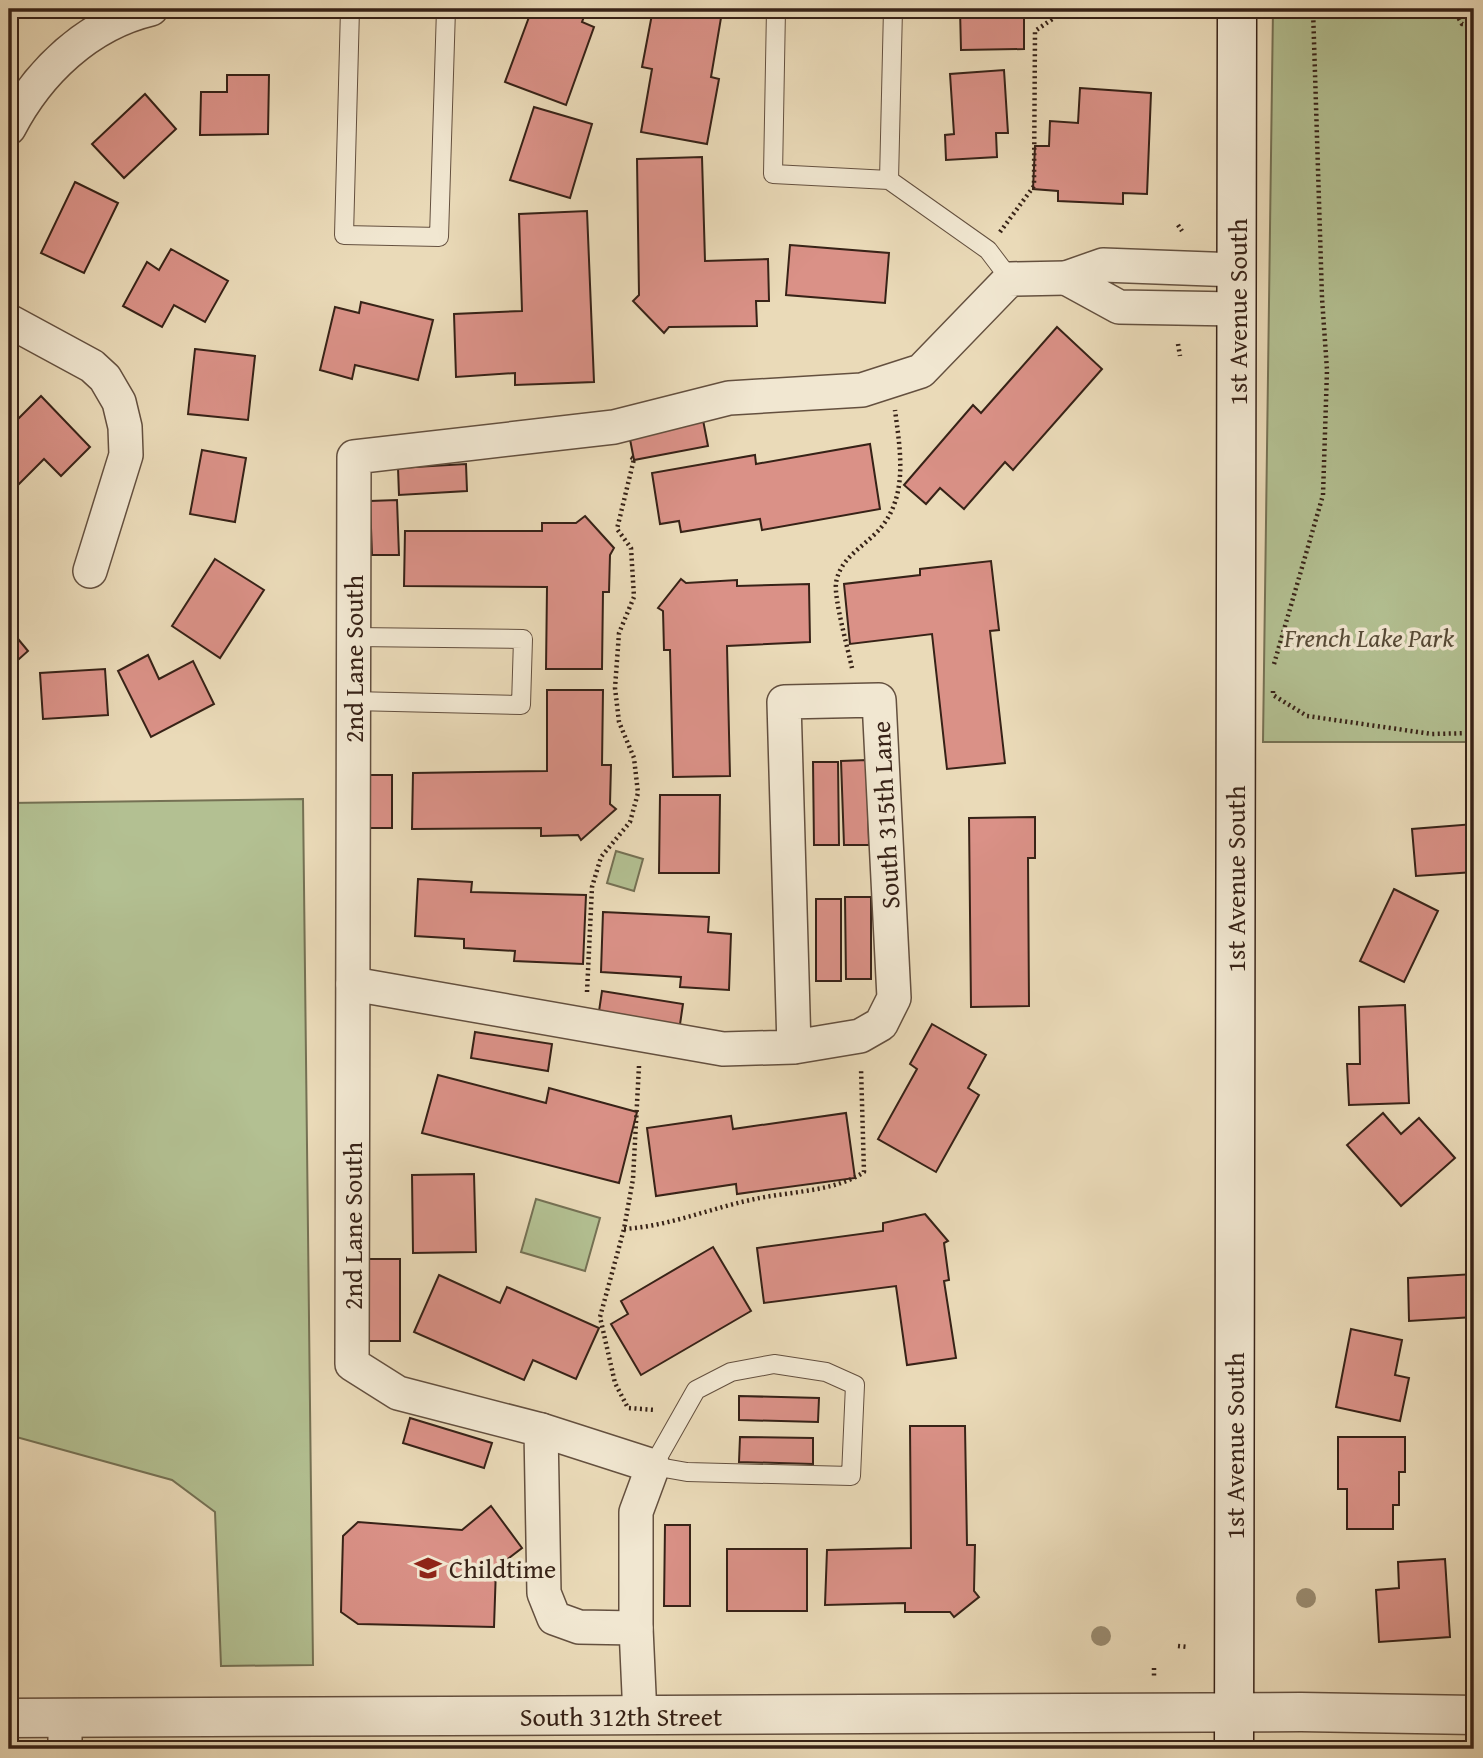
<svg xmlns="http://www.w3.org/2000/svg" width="1483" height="1758" viewBox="0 0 1483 1758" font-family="'Gentium Book Plus',serif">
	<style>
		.green { fill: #b3c092; stroke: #757154; stroke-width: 2 }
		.building { fill: #da9187; stroke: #372217; stroke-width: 2 }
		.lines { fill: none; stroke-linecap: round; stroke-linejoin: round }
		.service-casing { stroke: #64503f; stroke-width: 20 }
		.minor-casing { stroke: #64503f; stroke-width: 36 }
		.tertiary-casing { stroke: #64503f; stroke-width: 41 }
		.secondary-casing { stroke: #372217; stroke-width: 41 }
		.path { stroke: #372217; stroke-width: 4.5; stroke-dasharray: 2 3.5; stroke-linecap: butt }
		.service { stroke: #f1e7d1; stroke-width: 18 }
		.minor { stroke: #f1e7d1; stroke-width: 33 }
		.tertiary { stroke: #f1e7d1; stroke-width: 38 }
		.secondary { stroke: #f1e7d1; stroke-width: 38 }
		.tree { fill: #998b70 }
		.labels { text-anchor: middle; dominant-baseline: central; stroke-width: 7; stroke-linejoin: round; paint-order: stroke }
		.street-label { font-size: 26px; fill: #372217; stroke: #f1e7d1 }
		.park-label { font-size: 26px; font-style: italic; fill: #564a36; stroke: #f1e7d1 }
		.poi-label { font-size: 26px; fill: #372217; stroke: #f1e7d1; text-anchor: start }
	</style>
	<rect width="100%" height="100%" fill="#eadab8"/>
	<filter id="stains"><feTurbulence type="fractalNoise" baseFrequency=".00286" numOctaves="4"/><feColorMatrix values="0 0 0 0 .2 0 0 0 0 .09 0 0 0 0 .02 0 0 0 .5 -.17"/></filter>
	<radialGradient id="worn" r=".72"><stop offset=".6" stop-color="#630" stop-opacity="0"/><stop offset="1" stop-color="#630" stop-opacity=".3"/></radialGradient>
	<g class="green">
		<polygon points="1273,9 1474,9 1474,742 1263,742"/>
		<polygon points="303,799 313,1665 221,1666 215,1512 172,1480 9,1435 9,803"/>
		<polygon points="616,851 643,859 634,891 607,883"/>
		<polygon points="536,1199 600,1218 585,1271 521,1252"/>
	</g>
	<g class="building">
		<polygon points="532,9 587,9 582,22 594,27 566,105 505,82"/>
		<polygon points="653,9 714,9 722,12 711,77 719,79 707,144 641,132 652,69 642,67"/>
		<polygon points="960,9 1024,9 1024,49 961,50"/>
		<polygon points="1004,70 1008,133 996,133 997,157 946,160 945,135 954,134 950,74"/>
		<polygon points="227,75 269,75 268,134 200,135 201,92 227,92"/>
		<polygon points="1080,88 1151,93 1147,194 1123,193 1123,204 1058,201 1058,191 1033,189 1035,146 1049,146 1050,121 1078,123"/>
		<polygon points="145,94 176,129 124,178 92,144"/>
		<polygon points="534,107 592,124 570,198 510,180"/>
		<polygon points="702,157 705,261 768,259 769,301 756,301 757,326 669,327 664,333 633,301 639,295 637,159"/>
		<polygon points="75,182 118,203 84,273 41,253"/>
		<polygon points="587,211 594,382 515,385 515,373 456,377 454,314 522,311 519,214"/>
		<polygon points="790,245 889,253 885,303 786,295"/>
		<polygon points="171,249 228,281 205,322 174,305 162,327 123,306 147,262 159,270"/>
		<polygon points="361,302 433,320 418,380 355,365 352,379 320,370 335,307 359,313"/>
		<polygon points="1057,327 1102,369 1013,470 1005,462 964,509 940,488 926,504 904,485 973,405 981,413"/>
		<polygon points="195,349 255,356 248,420 188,414"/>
		<polygon points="41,396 90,447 61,476 44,459 15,488 9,481 9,428"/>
		<polygon points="703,420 708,446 634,460 629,434"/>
		<polygon points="870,444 880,509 762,530 760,519 681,532 679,521 660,524 652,473 755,455 756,464"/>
		<polygon points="202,450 246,458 235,522 190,514"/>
		<polygon points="466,464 467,491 399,495 398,468"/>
		<polygon points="397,500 399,555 372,555 370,501"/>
		<polygon points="585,516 614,548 610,555 609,592 603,592 602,669 546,669 547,587 404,586 405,531 542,531 542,523 576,523"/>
		<polygon points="215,559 264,590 220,658 172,626"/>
		<polygon points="991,561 999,630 990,631 1005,763 947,769 932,634 850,644 844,584 920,575 920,569"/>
		<polygon points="681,579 686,583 737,580 737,586 809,584 810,642 727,646 730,776 673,777 670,650 664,650 663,611 658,608"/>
		<polygon points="9,628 28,651 9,668"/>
		<polygon points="148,655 159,679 193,661 214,704 151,737 118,671"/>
		<polygon points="105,669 108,715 43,719 40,673"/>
		<polygon points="547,690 603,690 602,765 611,765 610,804 616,809 581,840 578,835 541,836 541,828 412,829 413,773 547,771"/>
		<polygon points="867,760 869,845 844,845 841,761"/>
		<polygon points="813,762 838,762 839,845 814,845"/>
		<rect x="369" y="775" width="23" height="53"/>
		<polygon points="660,795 720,795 719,873 659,873"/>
		<polygon points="1035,817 1035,858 1028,858 1029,1006 971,1007 969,818"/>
		<polygon points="1474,824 1474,872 1416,876 1412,829"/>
		<polygon points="418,879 472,882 471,892 586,895 583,964 514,961 515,951 464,948 464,939 415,936"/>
		<polygon points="1394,889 1438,911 1404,982 1360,961"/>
		<polygon points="845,897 871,897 871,979 846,979"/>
		<rect x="816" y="899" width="25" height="82"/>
		<polygon points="603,912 709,917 708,932 731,934 729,990 680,987 681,977 601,972"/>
		<polygon points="602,991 683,1004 679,1031 598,1018"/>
		<polygon points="1405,1005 1409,1103 1349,1105 1347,1064 1360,1064 1359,1007"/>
		<polygon points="932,1024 986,1055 968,1088 979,1095 936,1172 878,1139 917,1069 910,1064"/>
		<polygon points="475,1032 552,1044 548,1071 471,1058"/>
		<polygon points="438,1075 546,1103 549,1088 637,1112 619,1183 422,1133"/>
		<polygon points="846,1113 855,1178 737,1194 736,1184 656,1196 647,1128 731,1116 733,1129"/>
		<polygon points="1383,1113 1401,1134 1419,1118 1455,1158 1401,1206 1347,1145"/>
		<polygon points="474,1174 476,1252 413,1253 412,1175"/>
		<polygon points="925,1214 948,1241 944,1243 949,1280 944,1281 956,1358 907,1365 896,1286 764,1303 757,1248 883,1231 883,1223"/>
		<polygon points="713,1247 751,1311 641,1375 611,1324 628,1314 621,1301"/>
		<polygon points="369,1259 400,1259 400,1341 368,1341"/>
		<polygon points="1474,1274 1474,1317 1409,1321 1408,1278"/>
		<polygon points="439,1275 500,1303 507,1287 599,1328 576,1379 533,1360 524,1380 414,1332"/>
		<polygon points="1351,1329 1402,1340 1395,1375 1409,1378 1400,1421 1336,1407"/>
		<polygon points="739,1396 819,1398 818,1422 739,1420"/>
		<polygon points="410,1418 492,1443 484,1468 403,1443"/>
		<polygon points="910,1426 965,1426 967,1545 975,1545 974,1591 979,1597 954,1617 950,1612 905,1612 905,1603 825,1605 827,1550 911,1548"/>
		<polygon points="740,1437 813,1438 813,1464 739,1462"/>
		<polygon points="1338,1437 1405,1437 1405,1472 1399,1472 1399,1505 1393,1505 1393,1529 1347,1529 1347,1489 1338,1489"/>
		<polygon points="491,1506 522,1548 496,1568 494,1627 358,1624 341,1612 343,1536 358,1522 462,1530"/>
		<polygon points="665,1525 690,1525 690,1606 664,1606"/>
		<rect x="727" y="1549" width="80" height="62"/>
		<polygon points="1470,1554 1474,1554 1474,1606 1468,1605"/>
		<polygon points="1445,1559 1450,1637 1379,1642 1376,1590 1399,1588 1398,1562"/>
	</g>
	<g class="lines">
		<g class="service-casing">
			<g id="service">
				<polyline points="350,9 344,235 439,237 446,9"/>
				<polyline points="776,9 773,174 889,180 988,250 1010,279"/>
				<polyline points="889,180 893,9"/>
				<polyline points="353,701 521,705 523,639 354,637"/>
				<polygon points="774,1364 826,1372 855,1385 851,1476 687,1472 653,1466 696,1390 731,1372"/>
			</g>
		</g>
		<g class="minor-casing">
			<g id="minor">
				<path d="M9 128C38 72 88 24 151 9"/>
				<polyline points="1236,309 1119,307 1066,278 1103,265 1237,270"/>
				<polyline points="9,321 92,366 105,378 119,402 125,427 126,455 90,571"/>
				<polyline points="353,984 723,1049 794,1047 860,1036 881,1024 894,998 879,700 784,702 794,1047"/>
				<polyline points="541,1430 653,1466 636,1512 636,1628"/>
				<polyline points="640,1716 636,1628 579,1627 554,1618 544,1593 541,1430 398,1393 352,1364 354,457 614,427 729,398 862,390 921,371 1010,279 1066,278"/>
				<polyline points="65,1719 65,1749"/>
			</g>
		</g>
		<g class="tertiary-casing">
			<polyline id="tertiary" points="9,1718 1301,1712 1474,1715"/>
		</g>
		<g class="secondary-casing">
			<polyline id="secondary" points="1234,1749 1237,9"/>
		</g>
		<g class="path">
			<polyline points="1453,9 1462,24 1474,25"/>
			<polyline points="1178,225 1182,231"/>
			<polyline points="1000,232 1034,186 1035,31 1067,9"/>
			<polyline points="1178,344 1180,356"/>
			<polyline points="1274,664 1323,495 1327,370 1322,298 1313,9"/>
			<path d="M852 668C848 649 834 599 836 583 840 556 868 545 883 525 908 492 900 449 895 410"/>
			<polyline points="1273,691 1273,695 1307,716 1432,734 1474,733"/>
			<polyline points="587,992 592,887 601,857 630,822 638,793 634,758 619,722 615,688 619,633 634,597 631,548 617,529 634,459 629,456"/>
			<polyline points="639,1066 633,1179 624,1229 600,1317 615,1383 628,1408 656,1410"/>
			<path d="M624 1229C670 1226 711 1208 755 1199 791 1191 834 1192 864 1172L861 1068"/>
			<polyline points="1178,1646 1187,1647"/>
			<polyline points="1154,1668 1154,1676"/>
		</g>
		<use href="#service" class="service"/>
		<use href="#minor" class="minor"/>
		<use href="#tertiary" class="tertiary"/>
		<use href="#secondary" class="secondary"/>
	</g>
	<g class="tree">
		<circle cx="1306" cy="1598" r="10"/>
		<circle cx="1101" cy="1636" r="10"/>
	</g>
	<defs>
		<g id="school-bare" transform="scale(2.1)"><path d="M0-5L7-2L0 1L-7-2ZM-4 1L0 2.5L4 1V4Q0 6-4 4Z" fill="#8f2418" stroke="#f1e7d1" stroke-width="2.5" paint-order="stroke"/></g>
	</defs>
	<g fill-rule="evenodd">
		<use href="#school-bare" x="428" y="1568"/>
	</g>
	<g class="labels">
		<g class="street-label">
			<text transform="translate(1237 312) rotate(-90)">1st Avenue South</text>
			<text transform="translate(353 659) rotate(-90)">2nd Lane South</text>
			<text transform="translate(885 815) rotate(-93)">South 315th Lane</text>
			<text transform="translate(1235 879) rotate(-90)">1st Avenue South</text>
			<text transform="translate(352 1226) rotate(-90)">2nd Lane South</text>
			<text transform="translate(1234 1446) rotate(-90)">1st Avenue South</text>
			<text x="621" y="1716">South 312th Street</text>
		</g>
		<g class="park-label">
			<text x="1369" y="637">French Lake Park</text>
		</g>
		<g class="poi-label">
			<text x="449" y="1568">Childtime</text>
		</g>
	</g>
	<rect width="1483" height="1758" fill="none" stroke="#eadab8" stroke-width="35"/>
	<rect x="10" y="10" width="1462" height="1737" fill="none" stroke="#372217" stroke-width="3.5"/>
	<rect x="18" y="18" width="1448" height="1723" fill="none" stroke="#372217" stroke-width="2"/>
	<rect width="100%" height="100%" filter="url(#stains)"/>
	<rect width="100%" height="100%" fill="url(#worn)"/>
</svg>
